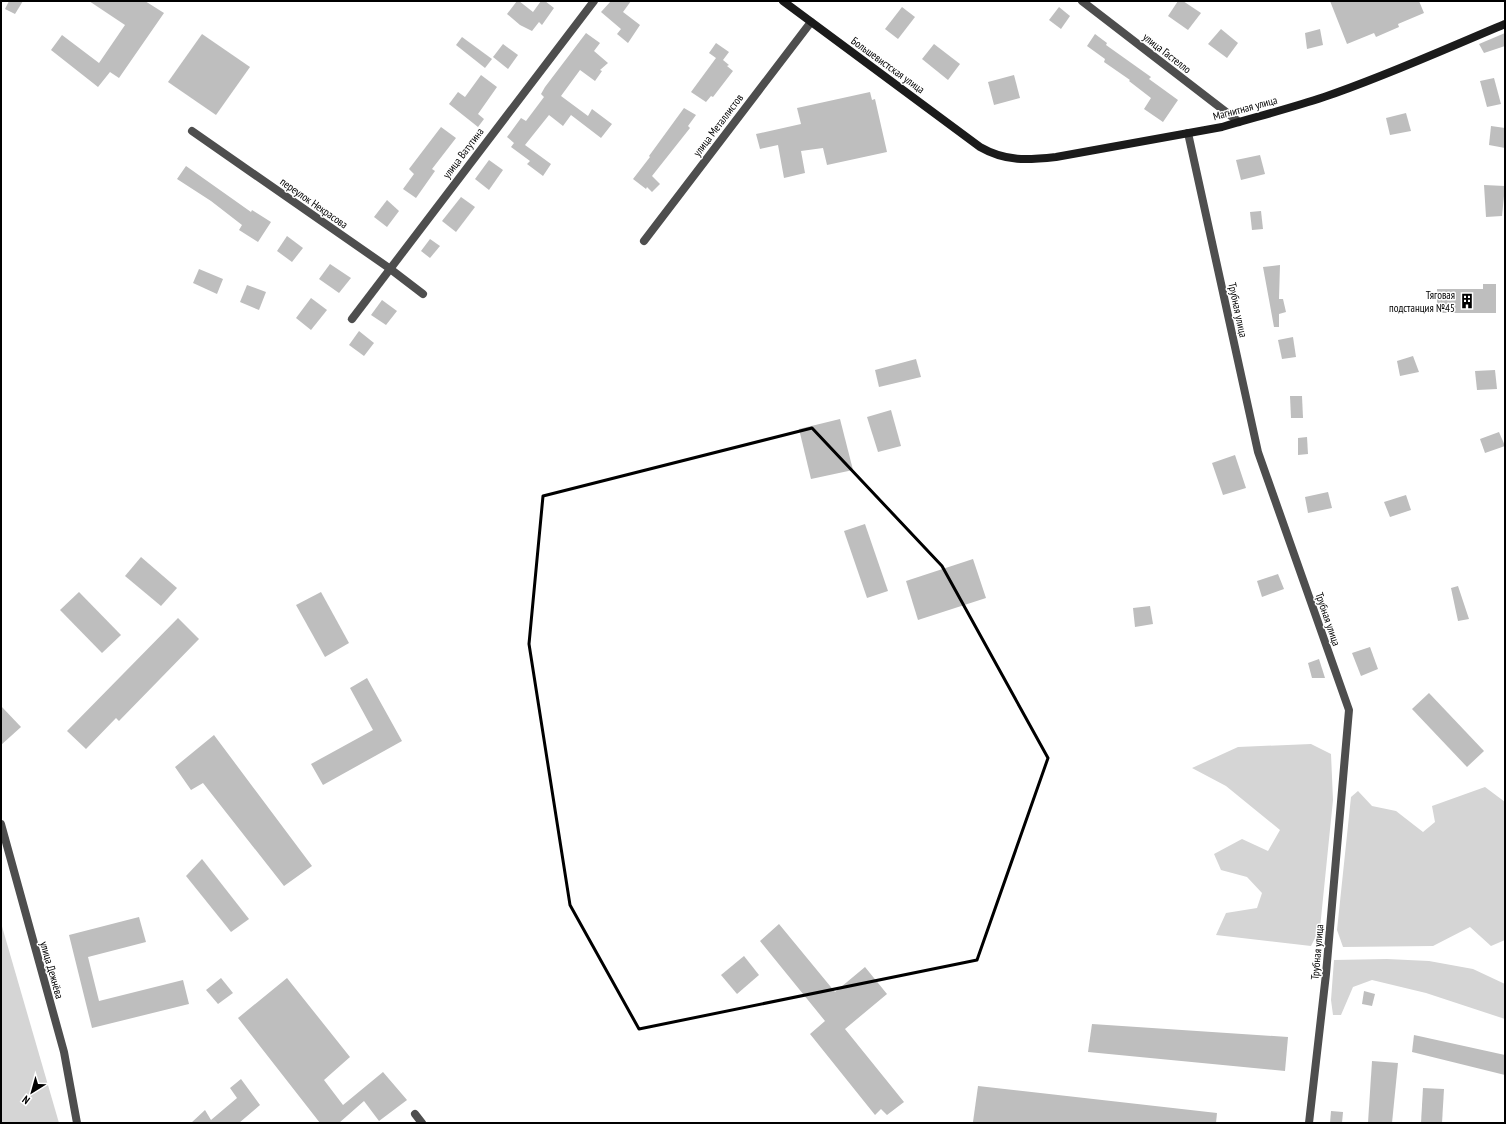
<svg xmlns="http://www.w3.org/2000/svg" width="1506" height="1124" viewBox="0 0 1506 1124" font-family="'PT Sans Narrow',sans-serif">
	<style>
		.green { fill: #d5d5d5 }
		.building { fill: #bebebe }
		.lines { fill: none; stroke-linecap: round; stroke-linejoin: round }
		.street { stroke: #4e4e4e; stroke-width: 8 }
		.secondary { stroke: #1b1b1b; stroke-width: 8 }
		.marked { fill: none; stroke: #000; stroke-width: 3; stroke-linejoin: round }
		.labels { text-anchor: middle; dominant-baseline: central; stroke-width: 3; stroke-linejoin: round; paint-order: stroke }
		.street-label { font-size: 11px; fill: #000; stroke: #fff }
		.poi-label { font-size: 11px; fill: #000; stroke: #fff; text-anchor: end }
	</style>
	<rect width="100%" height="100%" fill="#fff"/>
	<g class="green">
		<polygon points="1311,744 1331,754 1333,800 1320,928 1311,946 1216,935 1226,913 1257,908 1262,893 1247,877 1221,870 1214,854 1242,839 1268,851 1280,830 1226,786 1192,768 1238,747"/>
		<polygon points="1485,787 1505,802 1505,940 1491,946 1470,927 1433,946 1343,947 1337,930 1351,797 1358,791 1372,806 1396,811 1423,832 1435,822 1432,806"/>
		<polygon points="1,923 59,1123 1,1123"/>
		<polygon points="1387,959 1429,961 1473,969 1505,984 1505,1019 1426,993 1372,980 1353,987 1341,1015 1333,1015 1331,1000 1334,960"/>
	</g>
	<g class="building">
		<polygon points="9,1 23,1 15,14 5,9"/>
		<polygon points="89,1 145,1 164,13 119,78 110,72 98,87 51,50 62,35 99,63 125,25"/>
		<polygon points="517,1 519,1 533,12 541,1 545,1 554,8 542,25 539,22 532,31 520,25 507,14"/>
		<polygon points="611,1 631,1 623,12 640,25 628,43 617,34 621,29 601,12"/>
		<polygon points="1178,1 1183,1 1201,13 1188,30 1168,16"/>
		<polygon points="1330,1 1419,1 1424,13 1398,24 1399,27 1376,37 1374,33 1347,44"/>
		<polygon points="902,7 915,17 898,39 885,29"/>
		<polygon points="1059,7 1070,16 1061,29 1049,20"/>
		<polygon points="1221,29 1238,43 1227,58 1208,44"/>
		<polygon points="1320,29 1323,45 1307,49 1305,33"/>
		<polygon points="586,33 600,43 594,51 608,63 600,70 602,71 595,81 580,70 561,96 588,116 592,109 612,124 601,138 571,115 563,126 549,115 525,145 551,164 543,176 527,164 530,161 511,147 514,143 507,137 521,118 526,121 544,97 541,94 545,87"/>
		<polygon points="1505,33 1505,46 1484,53 1479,44"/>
		<polygon points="202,34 250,67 216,115 168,82"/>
		<polygon points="1095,34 1107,43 1106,45 1151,77 1149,79 1178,100 1163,122 1144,109 1151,98 1129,81 1130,80 1104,62 1105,59 1087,46"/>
		<polygon points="462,37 492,59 485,68 456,45"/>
		<polygon points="716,43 729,52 723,60 729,65 727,66 733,71 713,97 711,96 706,102 691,92 716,58 709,53"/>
		<polygon points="503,44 518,55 508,69 493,57"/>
		<polygon points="934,44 960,64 948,80 922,59"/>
		<polygon points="481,75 497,87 478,114 484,119 478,127 449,104 458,92 465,97"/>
		<polygon points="1014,75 1020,98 994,105 988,82"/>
		<polygon points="1494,78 1501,104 1487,107 1480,81"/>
		<polygon points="870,92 872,100 875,99 887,152 827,165 823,148 801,151 805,173 784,178 778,145 760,149 756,134 801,124 797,108"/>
		<polygon points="684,108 696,115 688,126 690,128 652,176 660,184 652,192 647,187 646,189 633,179 650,157 649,156"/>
		<polygon points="1406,113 1411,131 1390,135 1386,118"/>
		<polygon points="1491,126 1505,128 1505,148 1489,145"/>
		<polygon points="441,127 456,138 432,169 435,171 416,198 403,189 414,174 409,169"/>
		<polygon points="1260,155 1265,174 1241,180 1236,160"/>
		<polygon points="489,160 503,170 489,190 475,179"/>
		<polygon points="186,166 251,212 252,210 271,222 258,242 239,230 242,225 211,201 177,179"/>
		<polygon points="1484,185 1505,186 1502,216 1486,217"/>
		<polygon points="461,197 475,207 456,232 442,221"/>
		<polygon points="387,200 399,211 387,227 374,217"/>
		<polygon points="1261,211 1263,229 1252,230 1250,212"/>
		<polygon points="287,236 303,248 292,262 277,251"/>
		<polygon points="430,239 440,246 430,258 421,251"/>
		<polygon points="330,264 351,278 339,293 319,279"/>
		<polygon points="1280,265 1279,299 1283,299 1286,312 1279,314 1279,327 1274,327 1263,267"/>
		<polygon points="199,269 223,279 217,294 193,283"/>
		<polygon points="1483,284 1496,284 1496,313 1437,313 1437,289 1483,289"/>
		<polygon points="247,285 266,292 259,310 240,302"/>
		<polygon points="311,298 327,310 311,330 296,318"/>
		<polygon points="382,300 397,311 386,325 371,315"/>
		<polygon points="359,331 374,343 364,356 349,345"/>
		<polygon points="1293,337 1296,357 1282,359 1278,340"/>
		<polygon points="1413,356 1419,372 1400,376 1397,361"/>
		<polygon points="916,359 921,377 879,387 875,370"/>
		<polygon points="1495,370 1497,389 1477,390 1475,371"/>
		<polygon points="1290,396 1302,396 1303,418 1291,418"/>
		<polygon points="891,410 901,446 878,452 867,417"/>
		<polygon points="840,419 853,470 811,479 799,429"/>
		<polygon points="1499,432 1505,446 1485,453 1480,439"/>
		<polygon points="1307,437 1308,454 1298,455 1298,438"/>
		<polygon points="1235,455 1246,488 1223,495 1212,463"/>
		<polygon points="1328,492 1332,508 1308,513 1305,497"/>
		<polygon points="1406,495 1411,510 1390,517 1384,502"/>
		<polygon points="865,524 888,591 867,598 844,531"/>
		<polygon points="141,557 177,588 161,606 125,576"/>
		<polygon points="973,559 986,598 918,620 906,581"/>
		<polygon points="1278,574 1284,589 1262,597 1257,581"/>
		<polygon points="1458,586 1469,619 1458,621 1451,588"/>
		<polygon points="79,592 121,635 102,653 60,610"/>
		<polygon points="321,592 349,643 325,657 296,605"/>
		<polygon points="1150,606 1153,624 1135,627 1133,608"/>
		<polygon points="178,618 199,639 119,721 116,718 86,749 67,731"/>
		<polygon points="1370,647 1378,669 1361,676 1352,653"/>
		<polygon points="1319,659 1325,678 1312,678 1308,663"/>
		<polygon points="367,678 402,741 323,785 311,764 373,730 350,688"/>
		<polygon points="1429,693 1484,751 1467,767 1412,709"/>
		<polygon points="1,706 21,727 1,745"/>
		<polygon points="214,735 312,866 284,886 203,783 191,790 175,767"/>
		<polygon points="202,859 249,919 231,932 186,876"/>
		<polygon points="139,917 146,942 88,957 99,1001 183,980 189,1004 92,1028 69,935"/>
		<polygon points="779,924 835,992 865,967 887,994 845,1029 904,1102 887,1115 881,1109 875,1115 810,1034 825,1021 760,941"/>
		<polygon points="744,956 759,975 737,994 721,975"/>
		<polygon points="221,978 233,993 218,1004 206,990"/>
		<polygon points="287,978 350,1057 324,1080 343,1105 383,1072 407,1100 379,1121 364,1101 339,1123 320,1123 238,1018"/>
		<polygon points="1364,991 1375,994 1372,1006 1362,1004"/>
		<polygon points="1092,1024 1288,1037 1285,1071 1088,1052"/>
		<polygon points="1414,1035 1505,1055 1505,1075 1412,1052"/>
		<polygon points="1372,1061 1398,1063 1392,1123 1368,1123"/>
		<polygon points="241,1079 260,1105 239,1123 191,1123 205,1110 211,1120 237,1098 230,1088"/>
		<polygon points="978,1086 1217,1113 1216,1123 987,1123 973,1122"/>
		<polygon points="1423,1088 1444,1089 1442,1123 1421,1123"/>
		<polygon points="1331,1111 1343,1112 1342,1123 1330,1123"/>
	</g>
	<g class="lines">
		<g class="street">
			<polyline points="1082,1 1239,122"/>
			<polyline points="192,131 389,268 423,294"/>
			<polyline points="1188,133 1258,452 1349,710 1326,974 1309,1123"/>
			<polyline points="644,241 811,22"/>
			<polyline points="352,319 594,1"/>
			<polyline points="1,824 64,1052 77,1123"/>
			<polyline points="415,1114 422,1123"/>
		</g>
		<path class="secondary" d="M783 1 980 147C1006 162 1028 160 1056 157L1222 127C1256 117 1291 108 1324 97 1386 76 1445 49 1505 24"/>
	</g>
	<path class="marked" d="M812 428 942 566 1048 758 977 960 639 1029 570 905 529 644 543 496Z"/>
	<defs>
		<g id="building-bare" transform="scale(1.2)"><path d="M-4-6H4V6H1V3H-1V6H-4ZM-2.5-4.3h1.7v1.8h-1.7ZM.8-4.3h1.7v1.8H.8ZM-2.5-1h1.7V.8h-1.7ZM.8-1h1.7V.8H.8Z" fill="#000" stroke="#fff" stroke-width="2.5" paint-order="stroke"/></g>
	</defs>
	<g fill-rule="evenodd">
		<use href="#building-bare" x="1467" y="301"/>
	</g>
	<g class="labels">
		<g class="street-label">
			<text transform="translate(1167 53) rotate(38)">улица Гастелло</text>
			<text transform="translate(888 65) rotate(36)">Большевистская улица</text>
			<text transform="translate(1245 108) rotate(-15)">Магнитная улица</text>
			<text transform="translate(718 125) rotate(-53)">улица Металлистов</text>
			<text transform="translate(463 153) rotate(-53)">улица Ватутина</text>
			<text transform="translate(314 203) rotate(35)">переулок Некрасова</text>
			<text transform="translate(1238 310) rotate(78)">Трубная улица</text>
			<text transform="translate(1328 619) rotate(71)">Трубная улица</text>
			<text transform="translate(1317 952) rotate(-85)">Трубная улица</text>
			<text transform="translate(52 970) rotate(74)">улица Дежнёва</text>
		</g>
		<g class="poi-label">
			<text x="1455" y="295">Тяговая<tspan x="1455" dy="13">подстанция №45</tspan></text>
		</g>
	</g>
	<rect width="1506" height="1124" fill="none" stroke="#000000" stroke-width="4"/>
	<g transform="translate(32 1092) rotate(217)" stroke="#ffffff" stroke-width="3" paint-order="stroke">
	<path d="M0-3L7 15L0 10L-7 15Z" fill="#000000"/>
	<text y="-6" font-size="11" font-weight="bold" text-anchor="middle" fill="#000000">N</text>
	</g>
</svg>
